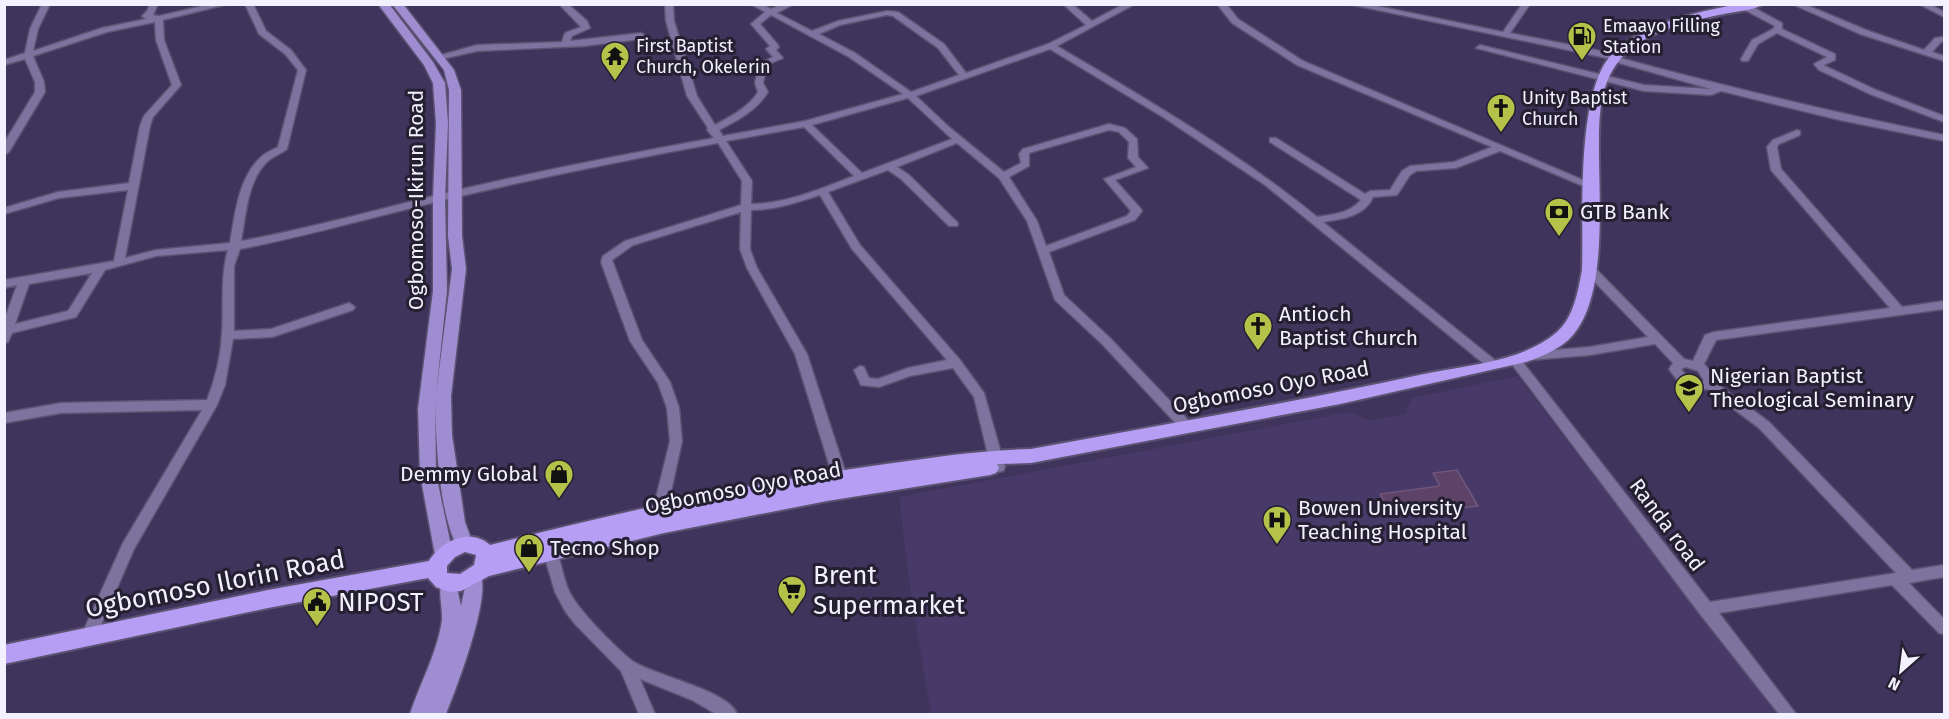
<svg xmlns="http://www.w3.org/2000/svg" width="1949" height="719" viewBox="0 0 1949 719" font-family="'Fira Sans',sans-serif">
	<style>
		.built { fill: #473a68 }
		.building { fill: #5d4368; stroke: #71567d; stroke-width: 1.5 }
		.lines { fill: none; stroke-linecap: round; stroke-linejoin: round }
		.minor-casing { stroke: #5b5271; stroke-width: 3 }
		.major-casing { stroke: #5b5271; stroke-width: 3 }
		.highway-casing { stroke: #5b5271; stroke-width: 4 }
		.minor { fill: #7e739f; fill-rule: evenodd }
		.major { fill: #9f8dd1; fill-rule: evenodd }
		.highway { fill: #b59ef3; fill-rule: evenodd }
		.labels { text-anchor: middle; dominant-baseline: central; stroke-width: 6; stroke-linejoin: round; paint-order: stroke }
		.far-poi-label { font-size: 18px; fill: #f3f0ff; stroke: #241f31; text-anchor: start }
		.street-label { font-size: 21px; fill: #f3f0ff; stroke: #241f31 }
		.poi-label { font-size: 21px; fill: #f3f0ff; stroke: #241f31; text-anchor: start }
		.near-poi-label { font-size: 26px; fill: #f3f0ff; stroke: #241f31; text-anchor: start }
		.near-street-label { font-size: 26px; fill: #f3f0ff; stroke: #241f31 }
	</style>
	<rect width="100%" height="100%" fill="#3f345b"/>
	<polygon class="built" points="1517,376 1777,714 931,714 911,594 899,497 1349,412 1370,421 1405,414 1412,398"/>
	<polygon class="building" points="1457,470 1478,506 1392,516 1380,494 1440,486 1433,473"/>
	<g class="lines">
		<g class="minor-casing">
			<g id="minor">
				<path d="M42 4H50L38 29 33 51 102 28 146 19 142 16 147 11 150 4H158L153 15 159 16 211 4H228L163 20 164 40 181 85 153 117 150 126 125 258 156 250 230 243C235 215 238 178 261 157 265 153 272 150 278 147L298 70 285 54 259 34 245 4H253L266 31 291 50 306 70 287 149C281 154 273 156 267 162 247 181 246 216 241 241 307 229 372 211 437 195 529 173 621 155 714 138L707 130 708 128 687 96 666 21 665 4H673L674 21 697 96 715 125C731 116 748 108 758 92L755 83 759 64 773 57 766 49 770 46 751 24 765 12 751 4H762L771 9 782 4H794L777 13 812 31 838 21 887 11 898 12 944 44 966 73 1048 44 1086 25 1063 4H1072L1092 21 1124 4H1135L1057 46C1146 99 1236 151 1317 217 1334 214 1348 214 1361 200L1270 142V138H1276L1365 194 1370 191 1390 190 1402 171 1410 166 1454 162 1492 147 1297 65 1232 23 1217 4H1226L1238 19 1303 61 1597 186 1592 189 1588 188 1500 151 1456 168 1416 171 1410 175 1397 195 1373 197C1365 216 1343 219 1323 222L1496 361 1498 364 1492 368 1488 367 1265 185 1163 117 1050 49 916 96 949 127 1004 172 1021 163 1019 154 1023 149 1109 124 1125 128 1137 139 1138 157 1148 168 1115 180 1141 209 1142 211 1135 220 1049 252 1064 295 1110 338 1191 423 1192 426 1191 429H1181L1102 344 1055 300 1027 221 999 178 957 143 897 167 909 175 957 222 958 224 957 226H949L901 179 888 170 828 192 860 245 960 360 984 393 1005 467 1003 471 998 472 993 471 991 467 974 397 953 368 910 376 879 387 861 385 854 370 860 366 864 367 869 378 878 379 908 368 947 360 852 249 820 195C798 202 775 210 751 210L750 249 757 268 807 354 847 477 845 481 840 482 835 481 833 477 795 354 747 268 740 249 741 212 633 245 612 260 642 340 670 382 679 408 682 441 667 510 665 514 660 516 655 514 653 510 670 441 667 408 658 383 630 341 601 262 603 256 625 241 741 205 742 181 718 143C625 160 532 179 440 201 373 217 307 236 240 249L234 266V331L271 329 349 303 355 307 353 310 272 337 233 339 225 385 217 405 134 549 94 641 89 643 84 641 81 636 123 543 202 410 61 413 4 423V413L61 403 207 400C215 380 221 355 222 333 224 305 220 277 228 250L156 256 105 270 76 317 12 333 8 342 4 343V321L17 285 4 288V280L114 261 128 190 59 198 4 214V208L58 192 129 183 140 126 144 116 172 85 156 40 155 22 107 32 33 56 44 82 45 92 9 152 4 155V143L35 92V82L25 59 4 65V60L25 53 30 29ZM771 15 849 57 903 94 805 121 723 136 719 130C738 120 756 111 768 92L763 83 767 65 783 58 776 50 779 47 778 45 760 24ZM887 15 893 16 938 48 959 75 911 92 855 53 819 34 840 25ZM908 98 952 139 862 173 812 125ZM804 127 854 176C822 188 786 204 751 204L752 181 726 141ZM1109 130 1119 132 1129 142 1128 158 1136 167 1104 179 1131 211 1127 216 1046 246 1037 221 1009 177 1029 166V153ZM92 273 68 311 15 324 29 284Z"/>
				<polygon points="559,4 568,4 587,21 590,28 572,36 570,41 641,33 645,36 641,39 584,46 477,51 438,60 434,57 477,45 562,42 565,33 581,27"/>
				<path d="M1349 4H1367L1503 32 1522 4H1530L1510 33 1616 54 1620 58C1727 87 1835 113 1944 135V141L1840 120 1721 91 1711 95 1644 91 1476 48 1480 45 1644 85 1711 89 1612 61 1611 59Z"/>
				<polygon points="1792,4 1804,4 1866,30 1924,50 1935,38 1944,37 1944,41 1941,42 1932,52 1944,56 1944,61 1860,34"/>
				<polygon points="1919,4 1930,4 1944,12 1944,17"/>
				<polygon points="1743,5 1749,5 1782,23 1782,29 1835,54 1835,60 1824,65 1825,66 1876,90 1944,116 1944,122 1870,94 1819,70 1814,64 1827,57 1777,33 1758,44 1748,61 1742,61 1741,59 1752,40 1773,29 1775,26 1743,9"/>
				<path d="M1797 130 1800 131V135L1779 144 1777 147 1781 169 1902 307 1944 301V309L1716 340 1704 364 1717 379 1716 383 1769 422 1912 570 1944 565V577L1909 583 1944 619V634L1939 633 1892 585 1719 613 1796 714H1779L1700 614 1508 359 1510 356H1518L1710 602 1896 573 1759 428 1707 389 1694 390 1680 384 1669 369 1673 363 1655 344 1590 355 1530 360 1524 356 1530 352 1590 347 1648 337 1586 273 1584 270 1586 267H1594L1684 359 1693 361 1705 335 1714 332 1890 308 1771 170 1767 147 1773 140ZM1686 367 1698 371 1704 381C1694 382 1687 378 1681 369Z"/>
				<path d="M551 549 556 551 558 555C562 567 564 580 569 591 577 609 615 647 631 660 651 675 729 690 737 714H716L692 700 640 679 655 714H639L621 671 575 624 565 611 555 592 544 555 546 551Z"/>
			</g>
		</g>
		<g class="major-casing">
			<g id="major">
				<path d="M378 4H389L433 62 445 83 448 123 445 198 447 291 436 394 452 269 448 236 449 90 444 70 392 4H403L454 70 461 90 462 236 466 269 451 396 452 435 465 522 473 544 470 549 464 551 458 549C438 510 436 440 435 396L436 474 453 555 450 560 444 562 438 560 435 555 420 474 418 409 433 291V198L436 123 433 83 424 65Z"/>
				<path d="M474 570 480 573C492 596 456 689 446 714H410C420 683 437 654 442 620 443 607 437 590 443 579L449 576 455 579 461 606 468 573Z"/>
			</g>
		</g>
		<g class="highway-casing">
			<path id="highway" d="M1737 4H1763C1754 11 1736 11 1724 14 1689 21 1641 32 1618 62 1601 84 1599 113 1599 140 1598 193 1609 293 1573 335 1561 349 1543 356 1526 362L1340 404 1031 463 997 464 999 468 996 473 990 475 827 501 664 533 489 576 461 591 449 592 436 587 428 578 268 608 4 664V645L268 590 429 561C441 541 470 527 490 545 622 512 752 482 886 464 935 457 982 450 1031 449 1161 425 1291 403 1419 375 1464 365 1521 363 1557 332 1574 317 1578 291 1582 270 1584 217 1575 88 1614 52 1646 22 1696 13 1737 4ZM465 552 476 555 474 565 460 574 447 573V566L455 557Z"/>
		</g>
		<use href="#minor" class="minor"/>
		<use href="#major" class="major"/>
		<use href="#highway" class="highway"/>
	</g>
	<defs>
		<g id="fuel-pin" transform="scale(1.5)"><path d="M0 17L-7.5 6A9.5 9.5 0 1 1 7.5 6Z" fill="#b4c24a" stroke="#241f31"/><path d="M-5.5-6h7V0h2V4h1.3V-2.5L3-4.5l.8-.8L6-3V5H2.5V1h-1V6h-7ZM-4.2-4.7v3.2H.2V-4.7Z" fill="#111"/></g>
		<g id="temple-pin" transform="scale(1.5)"><path d="M0 17L-7.5 6A9.5 9.5 0 1 1 7.5 6Z" fill="#b4c24a" stroke="#241f31"/><path d="M0-6L5-2H3V0L6.5 2.5H4V6H1.5V3h-3V6H-4V2.5H-6.5L-3 0V-2H-5Z" fill="#111"/></g>
		<g id="church-pin" transform="scale(1.5)"><path d="M0 17L-7.5 6A9.5 9.5 0 1 1 7.5 6Z" fill="#b4c24a" stroke="#241f31"/><path d="M-1.2-6h2.4v3.5h3.3v2.4h-3.3V6h-2.4V-.1h-3.3v-2.4h3.3Z" fill="#111"/></g>
		<g id="bank-pin" transform="scale(1.5)"><path d="M0 17L-7.5 6A9.5 9.5 0 1 1 7.5 6Z" fill="#b4c24a" stroke="#241f31"/><path d="M-6-4H6V4H-6ZM0-2.3a2.3 2.3 0 1 0 0 4.6a2.3 2.3 0 1 0 0-4.6Z" fill="#111"/></g>
		<g id="school-pin" transform="scale(1.5)"><path d="M0 17L-7.5 6A9.5 9.5 0 1 1 7.5 6Z" fill="#b4c24a" stroke="#241f31"/><path d="M0-5L7-2L0 1L-7-2ZM-4 1L0 2.5L4 1V4Q0 6-4 4Z" fill="#111"/></g>
		<g id="shop-pin" transform="scale(1.5)"><path d="M0 17L-7.5 6A9.5 9.5 0 1 1 7.5 6Z" fill="#b4c24a" stroke="#241f31"/><path d="M-5-2.5h2.3a2.7 3.5 0 0 1 5.4 0H5L5.5 6h-11ZM-1.5-2.5h3a1.5 2.3 0 0 0-3 0Z" fill="#111"/></g>
		<g id="hospital-pin" transform="scale(1.5)"><path d="M0 17L-7.5 6A9.5 9.5 0 1 1 7.5 6Z" fill="#b4c24a" stroke="#241f31"/><path d="M-5-5h3v3.5h4V-5h3V5h-3V1.5h-4V5h-3Z" fill="#111"/></g>
		<g id="supermarket-pin" transform="scale(1.5)"><path d="M0 17L-7.5 6A9.5 9.5 0 1 1 7.5 6Z" fill="#b4c24a" stroke="#241f31"/><path d="M-6-5.5h2.5l.6 2H6L4.5 2H-2.5L-4.4-4H-6ZM-1.5 3.2a1.3 1.3 0 1 0 .1 0ZM3 3.2a1.3 1.3 0 1 0 .1 0Z" fill="#111"/></g>
		<g id="civic-pin" transform="scale(1.5)"><path d="M0 17L-7.5 6A9.5 9.5 0 1 1 7.5 6Z" fill="#b4c24a" stroke="#241f31"/><path d="M-.6-6.5H3V-4.5H.6V-3L4-1V1h2V6H-6V1h2V-1L-.6-3ZM-1.2 2.5V6h2.4V2.5Z" fill="#111"/></g>
	</defs>
	<g fill-rule="evenodd">
		<use href="#fuel-pin" x="1582" y="36"/>
		<use href="#temple-pin" x="615" y="56"/>
		<use href="#church-pin" x="1501" y="108"/>
		<use href="#bank-pin" x="1559" y="212"/>
		<use href="#church-pin" x="1258" y="326"/>
		<use href="#school-pin" x="1689" y="388"/>
		<use href="#shop-pin" x="559" y="474"/>
		<use href="#hospital-pin" x="1277" y="520"/>
		<use href="#shop-pin" x="529" y="548"/>
		<use href="#supermarket-pin" x="792" y="590"/>
		<use href="#civic-pin" x="317" y="602"/>
	</g>
	<g class="labels">
		<g class="far-poi-label">
			<text x="1603" y="26">Emaayo Filling<tspan x="1603" dy="21">Station</tspan></text>
			<text x="636" y="46">First Baptist<tspan x="636" dy="21">Church, Okelerin</tspan></text>
			<text x="1522" y="98">Unity Baptist<tspan x="1522" dy="21">Church</tspan></text>
		</g>
		<g class="street-label">
			<text transform="translate(416 200) rotate(-90)">Ogbomoso-Ikirun Road</text>
			<text transform="translate(1271 387) rotate(-11)">Ogbomoso Oyo Road</text>
			<text transform="translate(743 488) rotate(-11)">Ogbomoso Oyo Road</text>
			<text transform="translate(1667 525) rotate(53)">Randa road</text>
		</g>
		<g class="poi-label">
			<text x="1580" y="212">GTB Bank</text>
			<text x="1279" y="314">Antioch<tspan x="1279" dy="24">Baptist Church</tspan></text>
			<text x="1710" y="376">Nigerian Baptist<tspan x="1710" dy="24">Theological Seminary</tspan></text>
			<text x="538" y="474" text-anchor="end">Demmy Global</text>
			<text x="1298" y="508">Bowen University<tspan x="1298" dy="24">Teaching Hospital</tspan></text>
			<text x="550" y="548">Tecno Shop</text>
		</g>
		<g class="near-poi-label">
			<text x="813" y="575">Brent<tspan x="813" dy="30">Supermarket</tspan></text>
			<text x="338" y="602">NIPOST</text>
		</g>
		<g class="near-street-label">
			<text transform="translate(215 584) rotate(-11)">Ogbomoso Ilorin Road</text>
		</g>
	</g>
	<rect width="1949" height="719" fill="none" stroke="#f3f0ff" stroke-width="12"/>
	<g transform="translate(1901 671) rotate(208)" stroke="#241f31" stroke-width="4.5" paint-order="stroke">
	<path d="M0-4.5L10 22L0 15L-10 22Z" fill="#f3f0ff"/>
	<text y="-9" font-size="16" font-weight="bold" text-anchor="middle" fill="#f3f0ff">N</text>
	</g>
</svg>
